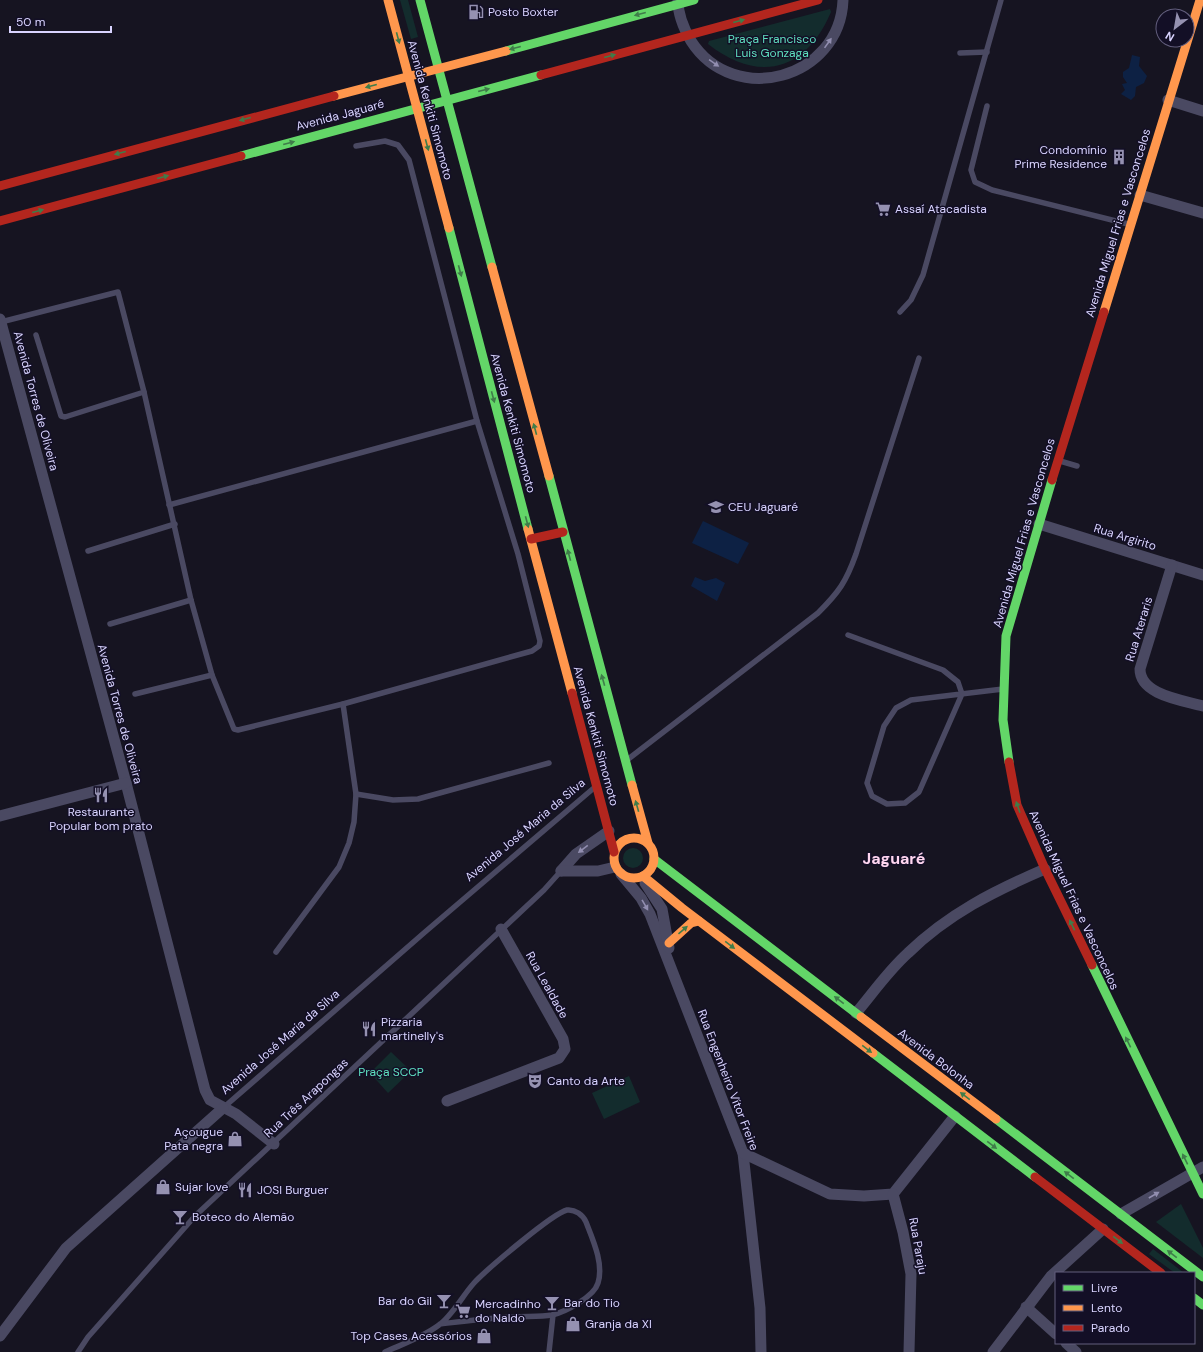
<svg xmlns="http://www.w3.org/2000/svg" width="1203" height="1352" viewBox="0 0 1203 1352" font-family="'DM Sans',sans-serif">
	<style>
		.green { fill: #132c2d }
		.water { fill: #0d2144 }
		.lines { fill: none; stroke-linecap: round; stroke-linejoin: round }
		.lane { stroke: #4a4962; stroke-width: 5.5 }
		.street { stroke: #4a4962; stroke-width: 11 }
		.fast { stroke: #63d668; stroke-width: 9 }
		.slow { stroke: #ff974d; stroke-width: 9 }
		.jam { stroke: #b3261e; stroke-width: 9 }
		.oneway { fill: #3f7c4a }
		.oneway2 { fill: #928eb0 }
		.labels { text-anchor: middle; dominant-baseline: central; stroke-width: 3; stroke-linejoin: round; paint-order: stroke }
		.poi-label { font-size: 12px; fill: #d9d4ff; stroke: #130f26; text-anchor: start }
		.park-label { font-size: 12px; fill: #5fe0c0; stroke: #130f26 }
		.street-label { font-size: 12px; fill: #d9d4ff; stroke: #130f26 }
		.district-label { font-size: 16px; font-weight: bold; fill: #ffd6f0; stroke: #130f26 }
	</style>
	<rect width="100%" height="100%" fill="#161421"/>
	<g class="green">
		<polygon points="400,0 408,0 418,37 411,39"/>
		<path d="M830 9 831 12C806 71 759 84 708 44L709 41Z"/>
		<circle cx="633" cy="858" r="10"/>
		<polygon points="391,1052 411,1071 388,1093 370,1073"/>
		<polygon points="629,1076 640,1102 604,1119 592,1093"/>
		<polygon points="1181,1204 1203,1248 1203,1258 1156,1222"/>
		<polygon points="1153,1249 1184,1273 1175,1273 1149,1254"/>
	</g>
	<g class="water">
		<polygon points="1132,55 1140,57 1139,66 1147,76 1144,83 1136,87 1135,96 1131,100 1121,94 1125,90 1122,84 1127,83 1123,77 1123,72 1129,68"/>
		<polygon points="703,521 749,543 738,564 692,543"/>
		<polygon points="695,577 705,581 716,578 725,583 717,601 691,586"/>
	</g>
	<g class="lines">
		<g class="lane">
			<polyline points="960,53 987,52"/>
			<polyline points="987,106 971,170 975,182 992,190 1128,224"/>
			<polyline points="900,312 911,300 923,275 1001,0"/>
			<polyline points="1,322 118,292 144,392 65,417 61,416 36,335"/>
			<polyline points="144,392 191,600 212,675 234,729 238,730 343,704 532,651 539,646 540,641 518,554 477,421 409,160 398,145 385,141 356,146"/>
			<polyline points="1060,461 1077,466"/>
			<polyline points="169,505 477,421"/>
			<polyline points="88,551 175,524"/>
			<polyline points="110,624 191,600"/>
			<polyline points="848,635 943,670 958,682 962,694 919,792 905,803 887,804 872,796 867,783 884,726 896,708 911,700 1003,689"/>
			<polyline points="135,694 212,675"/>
			<path d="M627 760 818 613C839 592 846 582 856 554L919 358"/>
			<polyline points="356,794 393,800 418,799 549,763"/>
			<polyline points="276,952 339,867 349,843 354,822 356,794 343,704"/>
			<polyline points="223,1108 425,932 595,787"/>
			<polyline points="78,1352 88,1337 195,1216 544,890 561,871"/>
			<path d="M385 1352C403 1344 423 1337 439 1325 452 1316 463 1295 474 1283 486 1270 553 1213 567 1210 575 1209 583 1215 586 1222 593 1240 604 1264 598 1283 594 1297 565 1312 552 1315 540 1317 525 1316 513 1317 488 1318 465 1321 440 1324"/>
			<polyline points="549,1352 553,1315"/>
		</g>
		<g class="street">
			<path d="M678 1C678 15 684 29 691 41 734 108 840 79 843 0"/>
			<polyline points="1168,100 1203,111"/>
			<polyline points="1140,195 1203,213"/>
			<polyline points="0,319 126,783 205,1090 210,1100 236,1114 274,1144"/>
			<polyline points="1039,524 1203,575"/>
			<path d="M1172 565 1140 669C1140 695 1182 700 1203 706"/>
			<polyline points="0,816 126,783"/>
			<polyline points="561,871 576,854 609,831"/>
			<polyline points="561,871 598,871 615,867"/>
			<polyline points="621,874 641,898 650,914 743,1153 760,1308 761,1352"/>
			<polyline points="645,883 662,909 669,948"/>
			<path d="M856 1013C873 993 888 971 908 953 948 914 994 891 1045 869"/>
			<polyline points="447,1101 559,1058 565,1049 563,1039 501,929"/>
			<polyline points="743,1153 830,1194 864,1196 893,1194 955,1116"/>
			<polyline points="893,1194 903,1232 911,1274 909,1352"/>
			<polyline points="1121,1214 1203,1167"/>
			<polyline points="1026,1307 1056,1334"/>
			<polyline points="0,1336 66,1248 223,1108"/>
			<polyline points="1066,1343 1076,1352"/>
			<polyline points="993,1352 1051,1276 1103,1229"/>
		</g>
		<g class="fast">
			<polyline points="420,0 492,267"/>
			<polyline points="506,51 694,0"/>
			<polyline points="241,156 541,75"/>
			<polyline points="449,228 528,529"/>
			<polyline points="549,476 632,785"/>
			<polyline points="1009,762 1003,720 1006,636 1052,480"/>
			<polyline points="654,859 861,1017"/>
			<polyline points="1092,965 1203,1194"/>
			<polyline points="873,1053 1035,1177"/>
			<polyline points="996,1119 1203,1277"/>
			<polyline points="1194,1298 1203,1305"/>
		</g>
		<g class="slow">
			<polyline points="388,0 449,228"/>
			<polyline points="334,96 506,51"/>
			<polyline points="492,267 549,476"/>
			<polyline points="1104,312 1200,0"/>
			<polyline points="528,529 572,693"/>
			<polyline points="632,785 648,843"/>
			<circle cx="634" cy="858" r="20"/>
			<polyline points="643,876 682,908 873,1053"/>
			<polyline points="669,943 691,923 699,921"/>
			<polyline points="861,1017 996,1119"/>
		</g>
		<g class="jam">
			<polyline points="541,75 818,0"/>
			<polyline points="0,186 334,96"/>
			<polyline points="0,221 241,156"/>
			<polyline points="1052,480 1104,312"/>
			<polyline points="531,539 563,532"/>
			<polyline points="572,693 614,852"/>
			<polyline points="1009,762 1017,805 1045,869 1092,965"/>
			<polyline points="1035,1177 1161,1273"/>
		</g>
	</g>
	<defs><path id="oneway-solid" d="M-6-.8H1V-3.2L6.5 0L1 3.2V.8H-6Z"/></defs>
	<g class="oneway">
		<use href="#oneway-solid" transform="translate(640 14) rotate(165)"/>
		<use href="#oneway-solid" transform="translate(739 21) rotate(-15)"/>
		<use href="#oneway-solid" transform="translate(398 38) rotate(75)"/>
		<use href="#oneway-solid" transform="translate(515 48) rotate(165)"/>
		<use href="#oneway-solid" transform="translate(610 56) rotate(-15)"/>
		<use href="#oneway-solid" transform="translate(371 86) rotate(165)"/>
		<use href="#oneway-solid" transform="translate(484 90) rotate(-14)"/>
		<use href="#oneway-solid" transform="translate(245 119) rotate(165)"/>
		<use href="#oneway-solid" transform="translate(289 143) rotate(-15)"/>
		<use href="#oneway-solid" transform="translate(427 145) rotate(75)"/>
		<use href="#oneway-solid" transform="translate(120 153) rotate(165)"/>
		<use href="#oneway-solid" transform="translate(163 177) rotate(-15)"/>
		<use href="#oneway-solid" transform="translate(38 211) rotate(-15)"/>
		<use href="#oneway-solid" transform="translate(460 271) rotate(75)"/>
		<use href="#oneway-solid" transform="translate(493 397) rotate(75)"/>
		<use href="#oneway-solid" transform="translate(535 429) rotate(-105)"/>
		<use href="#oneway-solid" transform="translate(527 522) rotate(75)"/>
		<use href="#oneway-solid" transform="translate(569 555) rotate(-105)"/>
		<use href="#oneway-solid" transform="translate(603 680) rotate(-106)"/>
		<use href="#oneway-solid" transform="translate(637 806) rotate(-106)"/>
		<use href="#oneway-solid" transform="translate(1018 807) rotate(-109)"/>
		<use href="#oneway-solid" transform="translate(1072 925) rotate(-116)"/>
		<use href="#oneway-solid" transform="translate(683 930) rotate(-41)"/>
		<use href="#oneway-solid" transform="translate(730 945) rotate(37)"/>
		<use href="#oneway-solid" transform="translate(839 1000) rotate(-143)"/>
		<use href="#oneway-solid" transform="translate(1128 1042) rotate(-116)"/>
		<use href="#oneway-solid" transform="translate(867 1049) rotate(37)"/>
		<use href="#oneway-solid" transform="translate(965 1096) rotate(-143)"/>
		<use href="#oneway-solid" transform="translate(992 1145) rotate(37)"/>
		<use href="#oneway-solid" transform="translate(1185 1159) rotate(-116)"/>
		<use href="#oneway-solid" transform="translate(1069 1175) rotate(-143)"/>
		<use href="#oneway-solid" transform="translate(1118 1240) rotate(37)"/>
		<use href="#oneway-solid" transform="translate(1172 1254) rotate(-143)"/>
	</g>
	<g class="oneway2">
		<use href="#oneway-solid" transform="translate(828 43) rotate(-55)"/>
		<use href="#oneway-solid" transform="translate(714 63) rotate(35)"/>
		<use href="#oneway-solid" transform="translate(583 849) rotate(143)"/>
		<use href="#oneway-solid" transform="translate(645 905) rotate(60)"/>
		<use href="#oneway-solid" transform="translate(1154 1195) rotate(-30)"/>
	</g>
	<defs>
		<g id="fuel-bare" transform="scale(1.2)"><path d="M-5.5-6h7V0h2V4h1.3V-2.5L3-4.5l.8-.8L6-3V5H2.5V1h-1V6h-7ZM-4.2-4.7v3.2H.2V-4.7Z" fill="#9591b1" stroke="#130f26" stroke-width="2.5" paint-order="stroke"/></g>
		<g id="building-bare" transform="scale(1.2)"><path d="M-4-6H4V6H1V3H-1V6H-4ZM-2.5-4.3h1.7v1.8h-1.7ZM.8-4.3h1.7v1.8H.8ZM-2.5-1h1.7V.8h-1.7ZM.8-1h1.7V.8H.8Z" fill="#9591b1" stroke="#130f26" stroke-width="2.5" paint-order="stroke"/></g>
		<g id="supermarket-bare" transform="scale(1.2)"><path d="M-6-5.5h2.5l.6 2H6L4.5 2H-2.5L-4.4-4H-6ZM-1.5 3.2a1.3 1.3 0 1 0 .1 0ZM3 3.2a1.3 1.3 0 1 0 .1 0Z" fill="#9591b1" stroke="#130f26" stroke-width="2.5" paint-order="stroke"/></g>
		<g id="school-bare" transform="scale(1.2)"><path d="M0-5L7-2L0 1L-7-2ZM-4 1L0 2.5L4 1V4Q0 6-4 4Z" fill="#9591b1" stroke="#130f26" stroke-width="2.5" paint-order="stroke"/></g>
		<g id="restaurant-bare" transform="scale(1.2)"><path d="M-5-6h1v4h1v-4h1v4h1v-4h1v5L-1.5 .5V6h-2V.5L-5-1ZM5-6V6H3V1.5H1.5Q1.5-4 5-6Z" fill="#9591b1" stroke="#130f26" stroke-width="2.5" paint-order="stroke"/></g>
		<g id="theatre-bare" transform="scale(1.2)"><path d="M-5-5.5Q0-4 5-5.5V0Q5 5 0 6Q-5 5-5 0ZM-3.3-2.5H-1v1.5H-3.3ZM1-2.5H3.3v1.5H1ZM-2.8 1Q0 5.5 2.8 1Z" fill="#9591b1" stroke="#130f26" stroke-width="2.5" paint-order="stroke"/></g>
		<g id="shop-bare" transform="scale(1.2)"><path d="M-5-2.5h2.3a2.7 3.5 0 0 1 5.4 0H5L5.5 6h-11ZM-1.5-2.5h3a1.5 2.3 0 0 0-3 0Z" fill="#9591b1" stroke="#130f26" stroke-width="2.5" paint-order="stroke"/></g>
		<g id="bar-bare" transform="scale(1.2)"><path d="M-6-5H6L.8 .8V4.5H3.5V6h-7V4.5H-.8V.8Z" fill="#9591b1" stroke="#130f26" stroke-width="2.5" paint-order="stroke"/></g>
	</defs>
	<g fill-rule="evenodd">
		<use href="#fuel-bare" x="476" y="12"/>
		<use href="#building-bare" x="1119" y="157"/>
		<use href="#supermarket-bare" x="883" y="209"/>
		<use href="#school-bare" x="716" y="507"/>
		<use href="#restaurant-bare" x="101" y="795"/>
		<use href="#restaurant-bare" x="369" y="1029"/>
		<use href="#theatre-bare" x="535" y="1081"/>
		<use href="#shop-bare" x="235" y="1139"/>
		<use href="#shop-bare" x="163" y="1187"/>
		<use href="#restaurant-bare" x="245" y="1190"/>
		<use href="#bar-bare" x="180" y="1217"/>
		<use href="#bar-bare" x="444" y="1301"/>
		<use href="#bar-bare" x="552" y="1303"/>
		<use href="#supermarket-bare" x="463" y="1311"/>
		<use href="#shop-bare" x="573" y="1324"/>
		<use href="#shop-bare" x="484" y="1336"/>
	</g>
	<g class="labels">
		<g class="poi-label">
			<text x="488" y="12">Posto Boxter</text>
			<text x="1107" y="150" text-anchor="end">Condomínio<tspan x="1107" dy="14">Prime Residence</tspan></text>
			<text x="895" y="209">Assaí Atacadista</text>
			<text x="728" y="507">CEU Jaguaré</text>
			<text x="101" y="812" text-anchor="middle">Restaurante<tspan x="101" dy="14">Popular bom prato</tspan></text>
			<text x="381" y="1022">Pizzaria<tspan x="381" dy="14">martinelly's</tspan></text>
			<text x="547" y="1081">Canto da Arte</text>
			<text x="223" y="1132" text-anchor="end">Açougue<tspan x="223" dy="14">Pata negra</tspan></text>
			<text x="175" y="1187">Sujar love</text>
			<text x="257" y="1190">JOSI Burguer</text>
			<text x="192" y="1217">Boteco do Alemão</text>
			<text x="432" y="1301" text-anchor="end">Bar do Gil</text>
			<text x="564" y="1303">Bar do Tio</text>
			<text x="475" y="1304">Mercadinho<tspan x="475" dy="14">do Naldo</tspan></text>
			<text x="585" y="1324">Granja da XI</text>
			<text x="472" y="1336" text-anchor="end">Top Cases Acessórios</text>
		</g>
		<g class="park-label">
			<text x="772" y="39">Praça Francisco<tspan x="772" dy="14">Luis Gonzaga</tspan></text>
			<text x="391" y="1072">Praça SCCP</text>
		</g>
		<g class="street-label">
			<text transform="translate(430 110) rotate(75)">Avenida Kenkiti Simomoto</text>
			<text transform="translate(340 115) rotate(-15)">Avenida Jaguaré</text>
			<text transform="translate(1118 223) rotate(-73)">Avenida Miguel Frias e Vasconcelos</text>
			<text transform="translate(36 401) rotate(75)">Avenida Torres de Oliveira</text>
			<text transform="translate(513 423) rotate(75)">Avenida Kenkiti Simomoto</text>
			<text transform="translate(1024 533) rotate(-74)">Avenida Miguel Frias e Vasconcelos</text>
			<text transform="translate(1125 537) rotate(17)">Rua Argirito</text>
			<text transform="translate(1139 629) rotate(-73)">Rua Ateraris</text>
			<text transform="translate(120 714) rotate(75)">Avenida Torres de Oliveira</text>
			<text transform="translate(596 736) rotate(75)">Avenida Kenkiti Simomoto</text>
			<text transform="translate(525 830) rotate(-40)">Avenida José Maria da Silva</text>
			<text transform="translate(1074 900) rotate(65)">Avenida Miguel Frias e Vasconcelos</text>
			<text transform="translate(547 985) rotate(61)">Rua Lealdade</text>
			<text transform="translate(280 1042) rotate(-41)">Avenida José Maria da Silva</text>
			<text transform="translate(936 1059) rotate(37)">Avenida Bolonha</text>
			<text transform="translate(728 1080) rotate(69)">Rua Engenheiro Vítor Freire</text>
			<text transform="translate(306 1098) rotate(-43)">Rua Três Arapongas</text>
			<text transform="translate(918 1246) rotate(80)">Rua Paraju</text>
		</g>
		<g class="district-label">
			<text x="894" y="858">Jaguaré</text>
		</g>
	</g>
	<rect x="1055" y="1272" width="140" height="72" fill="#130f26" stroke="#625e7d"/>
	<rect x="1063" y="1285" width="20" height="6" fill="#63d668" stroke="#625e7d"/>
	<text x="1091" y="1292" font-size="12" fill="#d9d4ff">Livre</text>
	<rect x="1063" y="1305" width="20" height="6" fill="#ff974d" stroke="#625e7d"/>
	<text x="1091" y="1312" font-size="12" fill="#d9d4ff">Lento</text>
	<rect x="1063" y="1325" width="20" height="6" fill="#b3261e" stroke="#625e7d"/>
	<text x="1091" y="1332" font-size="12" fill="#d9d4ff">Parado</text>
	<g transform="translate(1175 28) rotate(211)"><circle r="19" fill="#130f26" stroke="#625e7d"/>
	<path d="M0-3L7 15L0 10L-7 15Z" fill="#9591b1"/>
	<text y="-6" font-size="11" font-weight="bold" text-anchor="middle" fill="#d9d4ff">N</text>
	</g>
	<path d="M10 26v6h101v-6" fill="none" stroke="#d9d4ff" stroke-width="2"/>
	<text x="16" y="26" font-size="12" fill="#d9d4ff" stroke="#130f26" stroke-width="3" paint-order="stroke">50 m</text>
</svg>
